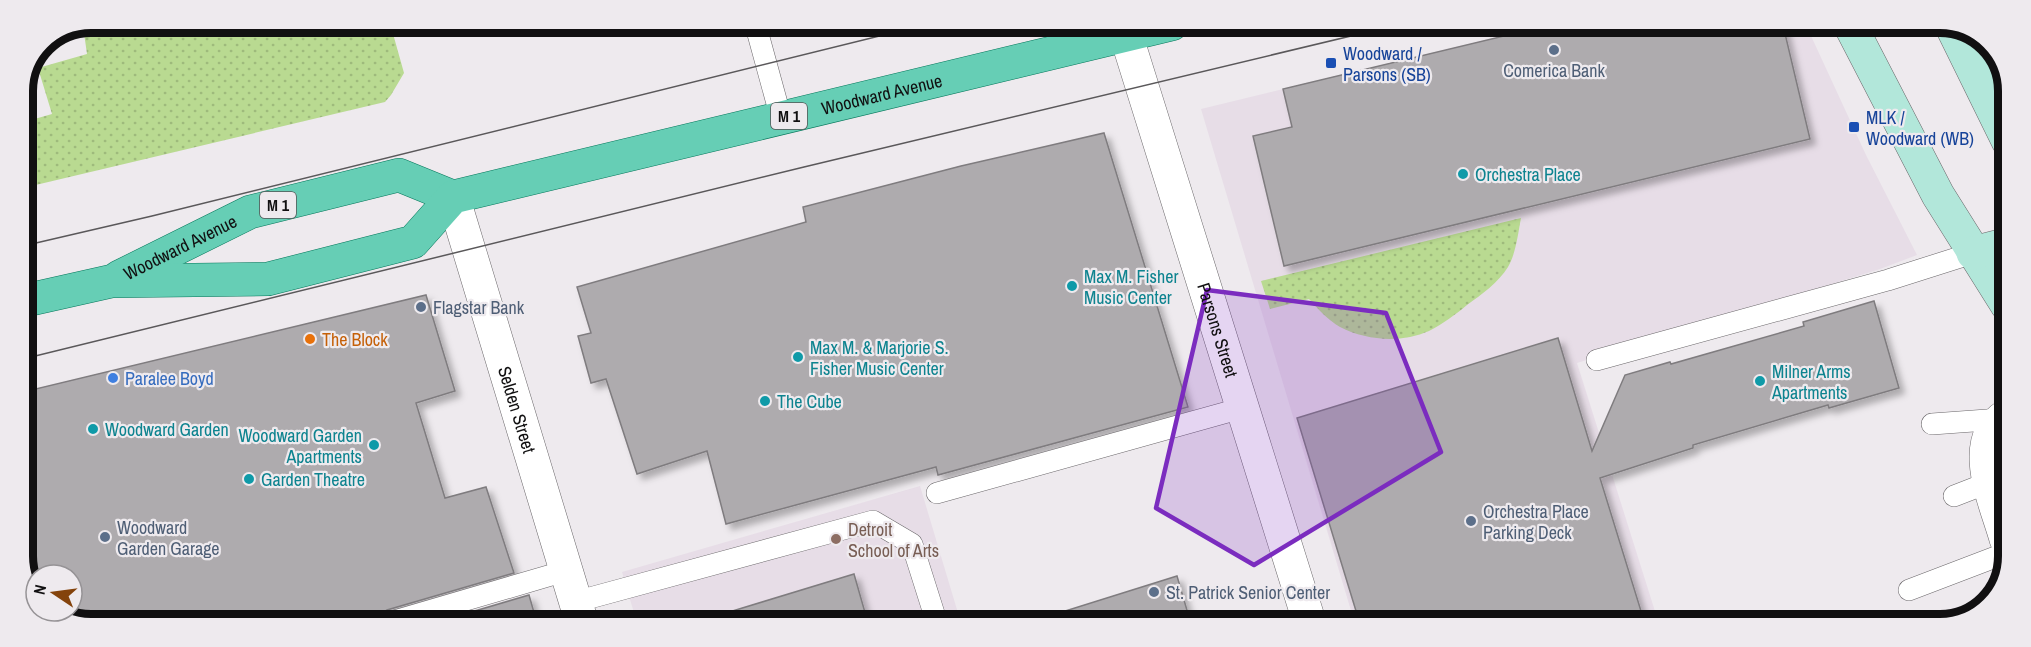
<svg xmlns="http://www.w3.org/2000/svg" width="2031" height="647" viewBox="0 0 2031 647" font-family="'Archivo Narrow',sans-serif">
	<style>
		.built { fill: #e7dde7 }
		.grass { fill: url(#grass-dots) }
		.building { fill: #aeabae; stroke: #7f7c7f; stroke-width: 1.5; filter: url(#shadow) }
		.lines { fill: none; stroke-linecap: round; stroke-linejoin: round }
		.service-casing { stroke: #6a676a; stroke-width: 22 }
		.minor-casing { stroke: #6a676a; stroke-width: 34 }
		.secondary-casing { stroke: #6a676a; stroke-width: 34 }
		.primary-casing { stroke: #06775b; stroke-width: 34 }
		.service { stroke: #fff; stroke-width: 21 }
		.minor { stroke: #fff; stroke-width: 33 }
		.secondary { stroke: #b2e7da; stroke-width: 33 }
		.primary { stroke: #66ceb5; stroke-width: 33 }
		.tram { stroke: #5a585a; stroke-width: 1.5 }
		.marked { fill: #7b2cbf; fill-opacity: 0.2; stroke: #7b2cbf; stroke-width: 4.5; stroke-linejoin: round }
		.service-dot { fill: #5c6f8a; stroke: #eeeaee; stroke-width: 2 }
		.transit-dot { fill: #1a4fb4; stroke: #eeeaee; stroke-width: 2 }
		.culture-dot { fill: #0f9aa8; stroke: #eeeaee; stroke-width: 2 }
		.food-dot { fill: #e8710a; stroke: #eeeaee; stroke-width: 2 }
		.shop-dot { fill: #3f7fe0; stroke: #eeeaee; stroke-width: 2 }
		.education-dot { fill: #8d6e63; stroke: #eeeaee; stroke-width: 2 }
		.labels { text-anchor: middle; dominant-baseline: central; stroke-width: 4.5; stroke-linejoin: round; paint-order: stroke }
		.shield { fill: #eeeaee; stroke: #535153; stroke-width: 1.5 }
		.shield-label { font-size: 16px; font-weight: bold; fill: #111011 }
		.transit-label { font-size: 18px; fill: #164399; stroke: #eeeaee; text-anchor: start }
		.service-label { font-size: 18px; fill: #4e5e75; stroke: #eeeaee; text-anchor: start }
		.street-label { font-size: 18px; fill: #111011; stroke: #eeeaee }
		.culture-label { font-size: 18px; fill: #0d838f; stroke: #eeeaee; text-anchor: start }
		.food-label { font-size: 18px; fill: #c56008; stroke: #eeeaee; text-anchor: start }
		.shop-label { font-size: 18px; fill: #366cbe; stroke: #eeeaee; text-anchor: start }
		.education-label { font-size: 18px; fill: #785e54; stroke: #eeeaee; text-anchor: start }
		.rim { fill: none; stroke: #111011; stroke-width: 8 }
	</style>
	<defs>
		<pattern id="grass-dots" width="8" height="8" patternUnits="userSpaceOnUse" patternTransform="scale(1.5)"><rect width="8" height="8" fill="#b9da91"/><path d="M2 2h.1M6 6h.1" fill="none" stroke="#9eba7c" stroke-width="1.8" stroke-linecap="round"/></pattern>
		<filter id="shadow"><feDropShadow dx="5.5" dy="5.5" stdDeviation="3" flood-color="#0004"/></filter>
	</defs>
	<rect width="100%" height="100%" fill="#eeeaee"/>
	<g class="built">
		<polygon points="1551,24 1806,25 1866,155 1917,255 1880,269 1577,363 1659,624 1355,624 1201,109"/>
		<polygon points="920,486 961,623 637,623 622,572"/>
	</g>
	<g class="grass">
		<polygon points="91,23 390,23 404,73 391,95 385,102 23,188 23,118 24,122 52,114 38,68 87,54 83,26"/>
		<path d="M1521 218C1518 234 1516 253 1508 267 1499 282 1481 295 1467 305 1456 314 1443 324 1429 331 1402 343 1367 341 1340 327 1328 320 1318 309 1309 299L1270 309 1261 281Z"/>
	</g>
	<g class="building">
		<polygon points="1554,24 1783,25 1810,139 1284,266 1253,136 1292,127 1283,89"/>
		<polygon points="1104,133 1188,407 938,475 936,467 726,524 707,451 637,474 606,379 591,383 578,336 591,333 577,287 806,222 803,207 961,166"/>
		<polygon points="426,295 455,391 416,403 445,498 486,487 514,573 387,610 381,614 379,622 73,622 56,611 72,611 72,575 36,575 36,596 23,561 23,392"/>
		<polygon points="1874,301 1899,388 1829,408 1828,405 1693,445 1693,448 1600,478 1645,624 1360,624 1297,418 1558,338 1592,451 1625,375 1670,362 1671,364 1804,326 1803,322"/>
		<polygon points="854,574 868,623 717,623 716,616"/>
		<polygon points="1177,576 1191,624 1047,623 1046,617"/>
		<polygon points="529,595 537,623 434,623"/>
	</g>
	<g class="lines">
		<g class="service-casing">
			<g id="service">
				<polyline points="755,23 781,118"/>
				<polyline points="1597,360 1888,280 1973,253"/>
				<polyline points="1932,424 2001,419"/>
				<polyline points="937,493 1242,408"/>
				<polyline points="1954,496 1990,482"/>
				<polyline points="1909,590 2006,553"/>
				<polyline points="575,602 873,521 912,544 937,623"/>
				<polyline points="391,622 565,571"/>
			</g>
		</g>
		<g class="minor-casing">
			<g id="minor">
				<path id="s1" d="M1126 35 1310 624"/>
				<path id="s2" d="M453 197 582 623"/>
				<path d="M2006 539C1996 503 1966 441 2007 415"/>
			</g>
		</g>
		<g class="secondary-casing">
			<g id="secondary">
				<polyline points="1850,25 1938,195 2007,305"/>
				<polyline points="1951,25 2008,141"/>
				<polyline points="1973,253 2008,244"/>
			</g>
		</g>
		<g class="primary-casing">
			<g id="primary">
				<path id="s3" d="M119 277 250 212 399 175 453 197"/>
				<path id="s4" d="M23 301 112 281 268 279 413 242 453 197 1172 24"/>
			</g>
		</g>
		<use href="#service" class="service"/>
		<use href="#minor" class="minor"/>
		<use href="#secondary" class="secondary"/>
		<use href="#primary" class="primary"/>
		<g class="tram">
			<polyline points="23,246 152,216 928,24"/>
			<polyline points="23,359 804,167 1401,24"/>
		</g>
	</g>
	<path class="marked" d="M1207 290 1386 313 1441 452 1254 565 1156 508Z"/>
	<g class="service-dot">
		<circle cx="1554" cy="50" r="6"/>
		<circle cx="421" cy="307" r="6"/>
		<circle cx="1471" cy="521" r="6"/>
		<circle cx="105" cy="537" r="6"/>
		<circle cx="1154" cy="592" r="6"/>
	</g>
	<g class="transit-dot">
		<rect x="1325" y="57" width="12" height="12" rx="3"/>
		<rect x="1848" y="121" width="12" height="12" rx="3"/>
	</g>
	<g class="culture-dot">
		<circle cx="1463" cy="174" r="6"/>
		<circle cx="1072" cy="286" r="6"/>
		<circle cx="798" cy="357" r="6"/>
		<circle cx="1760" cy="381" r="6"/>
		<circle cx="765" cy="401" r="6"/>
		<circle cx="93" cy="429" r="6"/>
		<circle cx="374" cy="445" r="6"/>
		<circle cx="249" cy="479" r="6"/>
	</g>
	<circle class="food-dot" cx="310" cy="339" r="6"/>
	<circle class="shop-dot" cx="113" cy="378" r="6"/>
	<circle class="education-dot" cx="836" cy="539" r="6"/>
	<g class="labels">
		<g class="shield">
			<rect x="771" y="103" width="36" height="26" rx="4.5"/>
			<rect x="260" y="192" width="36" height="26" rx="4.5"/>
		</g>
		<g class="shield-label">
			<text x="789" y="116">M 1</text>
			<text x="278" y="205">M 1</text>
		</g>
		<g class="transit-label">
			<text x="1343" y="53">Woodward /<tspan x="1343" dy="21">Parsons (SB)</tspan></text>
			<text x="1866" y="117">MLK /<tspan x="1866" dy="21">Woodward (WB)</tspan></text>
		</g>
		<g class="service-label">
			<text x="1554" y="70" text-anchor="middle">Comerica Bank</text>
			<text x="433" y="307">Flagstar Bank</text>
			<text x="1483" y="511">Orchestra Place<tspan x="1483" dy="21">Parking Deck</tspan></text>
			<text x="117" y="527">Woodward<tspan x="117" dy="21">Garden Garage</tspan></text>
			<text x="1166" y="592">St. Patrick Senior Center</text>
		</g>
		<g class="street-label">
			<text stroke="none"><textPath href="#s4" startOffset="898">Woodward Avenue</textPath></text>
			<text stroke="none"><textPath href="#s3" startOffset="68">Woodward Avenue</textPath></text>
			<text stroke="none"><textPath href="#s1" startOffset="309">Parsons Street</textPath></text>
			<text stroke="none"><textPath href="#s2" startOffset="222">Selden Street</textPath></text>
		</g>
		<g class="culture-label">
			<text x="1475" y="174">Orchestra Place</text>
			<text x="1084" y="276">Max M. Fisher<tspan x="1084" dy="21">Music Center</tspan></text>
			<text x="810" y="347">Max M. &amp; Marjorie S.<tspan x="810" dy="21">Fisher Music Center</tspan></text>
			<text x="1772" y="371">Milner Arms<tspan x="1772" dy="21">Apartments</tspan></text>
			<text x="777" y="401">The Cube</text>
			<text x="105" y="429">Woodward Garden</text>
			<text x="362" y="435" text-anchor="end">Woodward Garden<tspan x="362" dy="21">Apartments</tspan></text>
			<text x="261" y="479">Garden Theatre</text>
		</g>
		<g class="food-label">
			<text x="322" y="339">The Block</text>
		</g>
		<g class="shop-label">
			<text x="125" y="378">Paralee Boyd</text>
		</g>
		<g class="education-label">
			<text x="848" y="529">Detroit<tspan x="848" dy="21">School of Arts</tspan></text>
		</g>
	</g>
	<path d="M0 0H2031V647H0ZM91 33H1940A58 58 0 0 1 1998 91V556A58 58 0 0 1 1940 614H91A58 58 0 0 1 33 556V91A58 58 0 0 1 91 33Z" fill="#eeeaee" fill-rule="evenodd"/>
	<path class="rim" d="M91 33H1940A58 58 0 0 1 1998 91V556A58 58 0 0 1 1940 614H91A58 58 0 0 1 33 556V91A58 58 0 0 1 91 33Z"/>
	<g transform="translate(54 593) rotate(283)"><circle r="28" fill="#eeeaee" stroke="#969396" stroke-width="1.5"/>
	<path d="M0-4.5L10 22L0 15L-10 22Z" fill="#84430c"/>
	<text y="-9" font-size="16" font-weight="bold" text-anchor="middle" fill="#111011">N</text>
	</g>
</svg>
